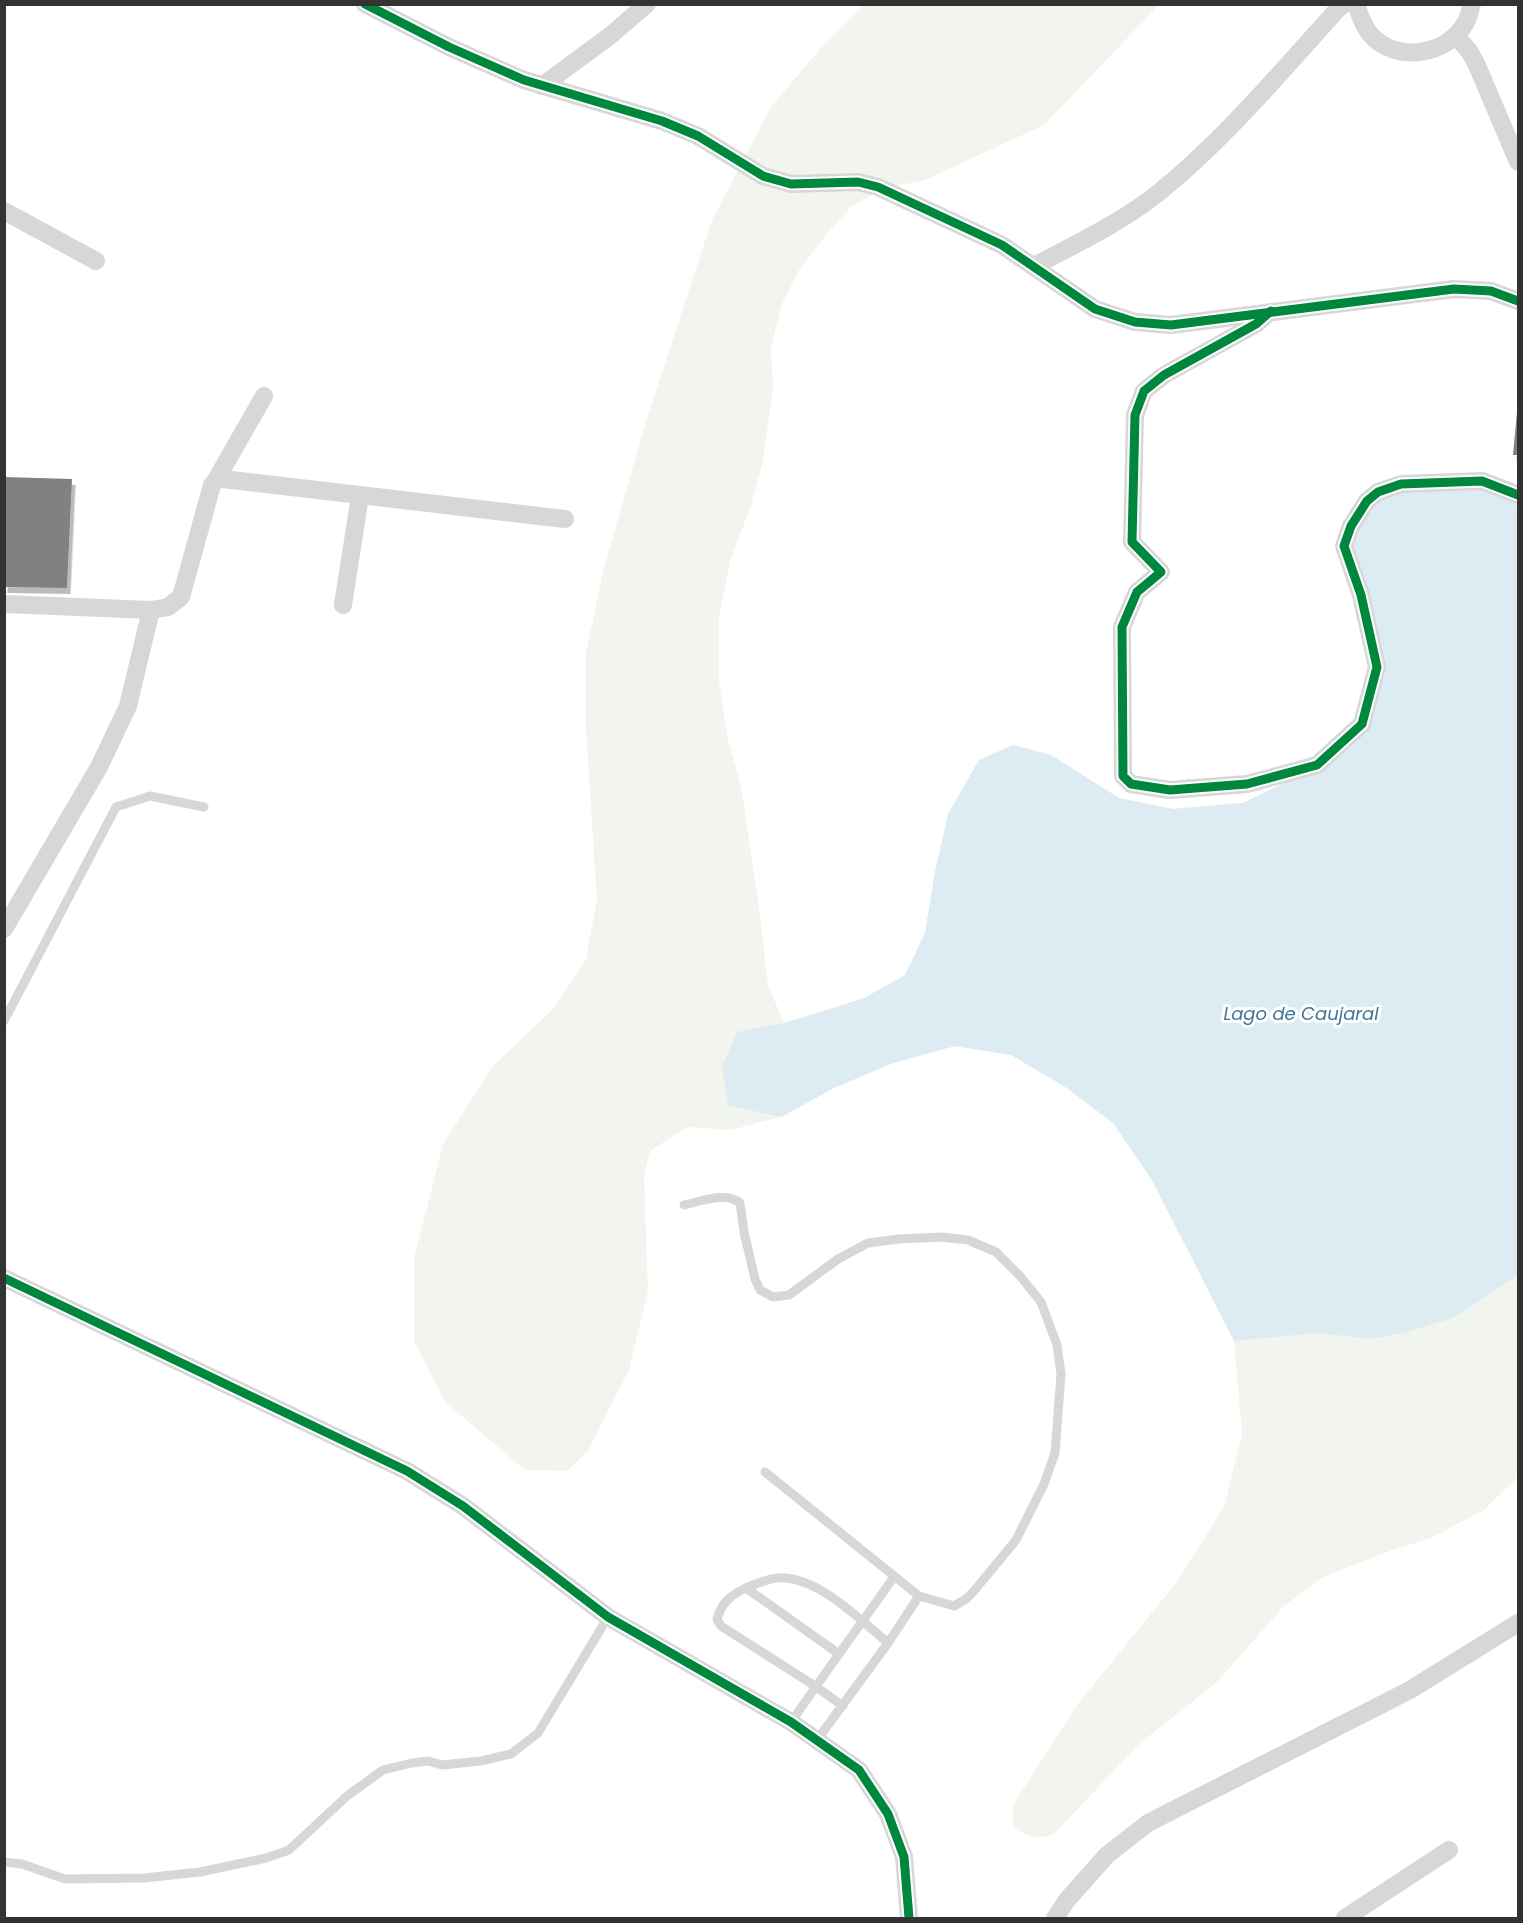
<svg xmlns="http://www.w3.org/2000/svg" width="1523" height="1923" viewBox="0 0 1523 1923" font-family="Poppins,sans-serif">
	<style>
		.green { fill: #f1f5ed }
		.water { fill: #ddebf3 }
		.building { fill: #818181; filter: url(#shadow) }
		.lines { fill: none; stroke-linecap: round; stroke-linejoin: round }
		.lane { stroke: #d7d7d7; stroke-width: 9 }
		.street { stroke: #d7d7d7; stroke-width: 18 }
		.cycleway-casing { stroke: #fff; stroke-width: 13 }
		.cycleway { stroke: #00873e; stroke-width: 9 }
		.labels { text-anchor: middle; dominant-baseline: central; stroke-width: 6; stroke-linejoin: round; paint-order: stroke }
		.water-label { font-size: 18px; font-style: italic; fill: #3f7597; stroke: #fff }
	</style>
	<defs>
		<filter id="shadow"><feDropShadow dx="3.5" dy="6" stdDeviation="0" flood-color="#0004"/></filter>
	</defs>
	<rect width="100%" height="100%" fill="#fff"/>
	<path class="green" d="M864 5H1159L1044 125 925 180 885 188 852 206 825 236 799 270 781 306 771 348 773 386 763 462 750 508 730 561 719 618V681L728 740 741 786 758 901 768 985 784 1023 864 998 905 976 925 933 935 872 948 814 979 760 1013 745 1051 755 1119 798 1173 809 1243 803 1318 766 1364 727 1385 673 1368 601 1518 505V1477L1484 1510 1431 1538 1392 1550 1323 1577 1284 1606 1217 1682 1139 1744 1053 1835C1035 1839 1026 1838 1013 1825V1805L1077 1705 1176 1583 1224 1507 1242 1434 1234 1341 1152 1180 1113 1123 1067 1088 1011 1055 955 1046 893 1063 834 1088 781 1117 730 1130 687 1127 650 1151 644 1175 648 1290 629 1370 588 1451 567 1471 525 1470 445 1402 414 1341V1258L443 1144 493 1066 554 1008 586 959 597 900 586 729V653L603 572 647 418 712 220 771 107 820 49Z"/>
	<polygon class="water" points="1408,487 1477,488 1518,505 1518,1275 1453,1318 1403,1333 1371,1339 1318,1333 1234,1341 1152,1180 1113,1123 1067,1088 1011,1055 955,1046 893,1063 834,1088 781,1117 728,1105 722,1067 737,1032 784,1023 818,1013 864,998 905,975 925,933 935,872 948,814 979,760 1013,745 1051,755 1119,798 1173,809 1243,803 1318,766 1364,727 1385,673 1368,601 1348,547 1367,504"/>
	<g class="building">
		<polygon points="1517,412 1518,412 1518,455 1513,455"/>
		<polygon points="4,477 72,479 67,588 4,587"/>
	</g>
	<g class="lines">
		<g class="lane">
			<polyline points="4,1021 116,807 150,796 204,807"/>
			<path d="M684 1205C702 1201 725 1191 740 1203L744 1232 755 1279 760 1290 773 1297 789 1295 838 1259 868 1243 899 1239 941 1237 968 1240 996 1252 1020 1276 1041 1302 1057 1345 1061 1374 1055 1453 1044 1484 1016 1540 974 1591 966 1599 954 1606 919 1596 888 1643 817 1740"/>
			<polyline points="765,1472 919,1596"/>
			<path d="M746 1588C731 1595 722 1602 717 1619L721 1626 815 1686 843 1706"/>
			<polyline points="839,1654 894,1577"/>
			<path d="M791 1722 839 1654 746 1588C756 1584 766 1579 777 1578 817 1575 860 1620 888 1643"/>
			<polyline points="4,1862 22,1864 65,1879 144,1878 200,1872 266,1858 289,1850 347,1796 383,1770 412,1763 428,1761 442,1765 481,1761 511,1754 538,1733 608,1617"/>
		</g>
		<g class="street">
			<polyline points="365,4 449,47 524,80 662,121 698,136 763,176 791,184 858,182 878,187 1002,245 1095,309 1135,322 1171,325 1454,289 1491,291 1518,301"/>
			<path d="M1356 4C1360 16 1363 25 1370 34 1396 64 1447 56 1466 22 1469 17 1470 10 1472 4"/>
			<polyline points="1456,36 1469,51 1476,63 1518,162"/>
			<polyline points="542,86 611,35 647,4"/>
			<polyline points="4,211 96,261"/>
			<path d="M1034 266C1076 244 1120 223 1157 194 1224 140 1279 74 1337 10L1344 4"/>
			<polyline points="1270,312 1256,324 1164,375 1144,391 1135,415 1132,542 1161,572 1137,592 1122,627 1123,776 1131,784 1170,790 1247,784 1317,765 1362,724 1377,667 1361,595 1344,546 1351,526 1367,501 1378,492 1401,484 1482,481 1518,495"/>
			<polyline points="216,480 223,479 565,519"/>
			<polyline points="4,604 151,610 168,607 181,597 212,485 216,480 264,396"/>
			<polyline points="343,605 360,496"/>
			<polyline points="4,929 99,767 128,706 151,610"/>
			<polyline points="4,1278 407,1471 463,1506 608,1617 791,1722 859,1770 888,1814 904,1857 909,1918"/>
			<polyline points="1055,1918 1067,1900 1107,1855 1148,1823 1410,1690 1518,1623"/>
			<polyline points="1345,1918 1449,1850"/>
		</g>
		<g class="cycleway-casing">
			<g id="cycleway">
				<polyline points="365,4 449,47 524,80 662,121 698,136 763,176 791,184 858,182 878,187 1002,245 1095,309 1135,322 1171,325 1454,289 1491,291 1518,301"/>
				<polyline points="1271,311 1256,324 1164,375 1144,391 1135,415 1132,542 1161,572 1137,592 1122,627 1123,776 1131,784 1170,790 1247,784 1317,765 1362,724 1377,667 1361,595 1344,546 1351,526 1367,501 1378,492 1401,484 1482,481 1518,495"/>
				<polyline points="4,1278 407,1471 463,1506 608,1617 791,1722 859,1770 888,1814 904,1857 909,1918"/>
			</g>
		</g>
		<use href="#cycleway" class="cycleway"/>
	</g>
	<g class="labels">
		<g class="water-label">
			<text x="1301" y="1013">Lago de Caujaral</text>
		</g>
	</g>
	<rect width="1523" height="1923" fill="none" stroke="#333333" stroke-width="12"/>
</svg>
